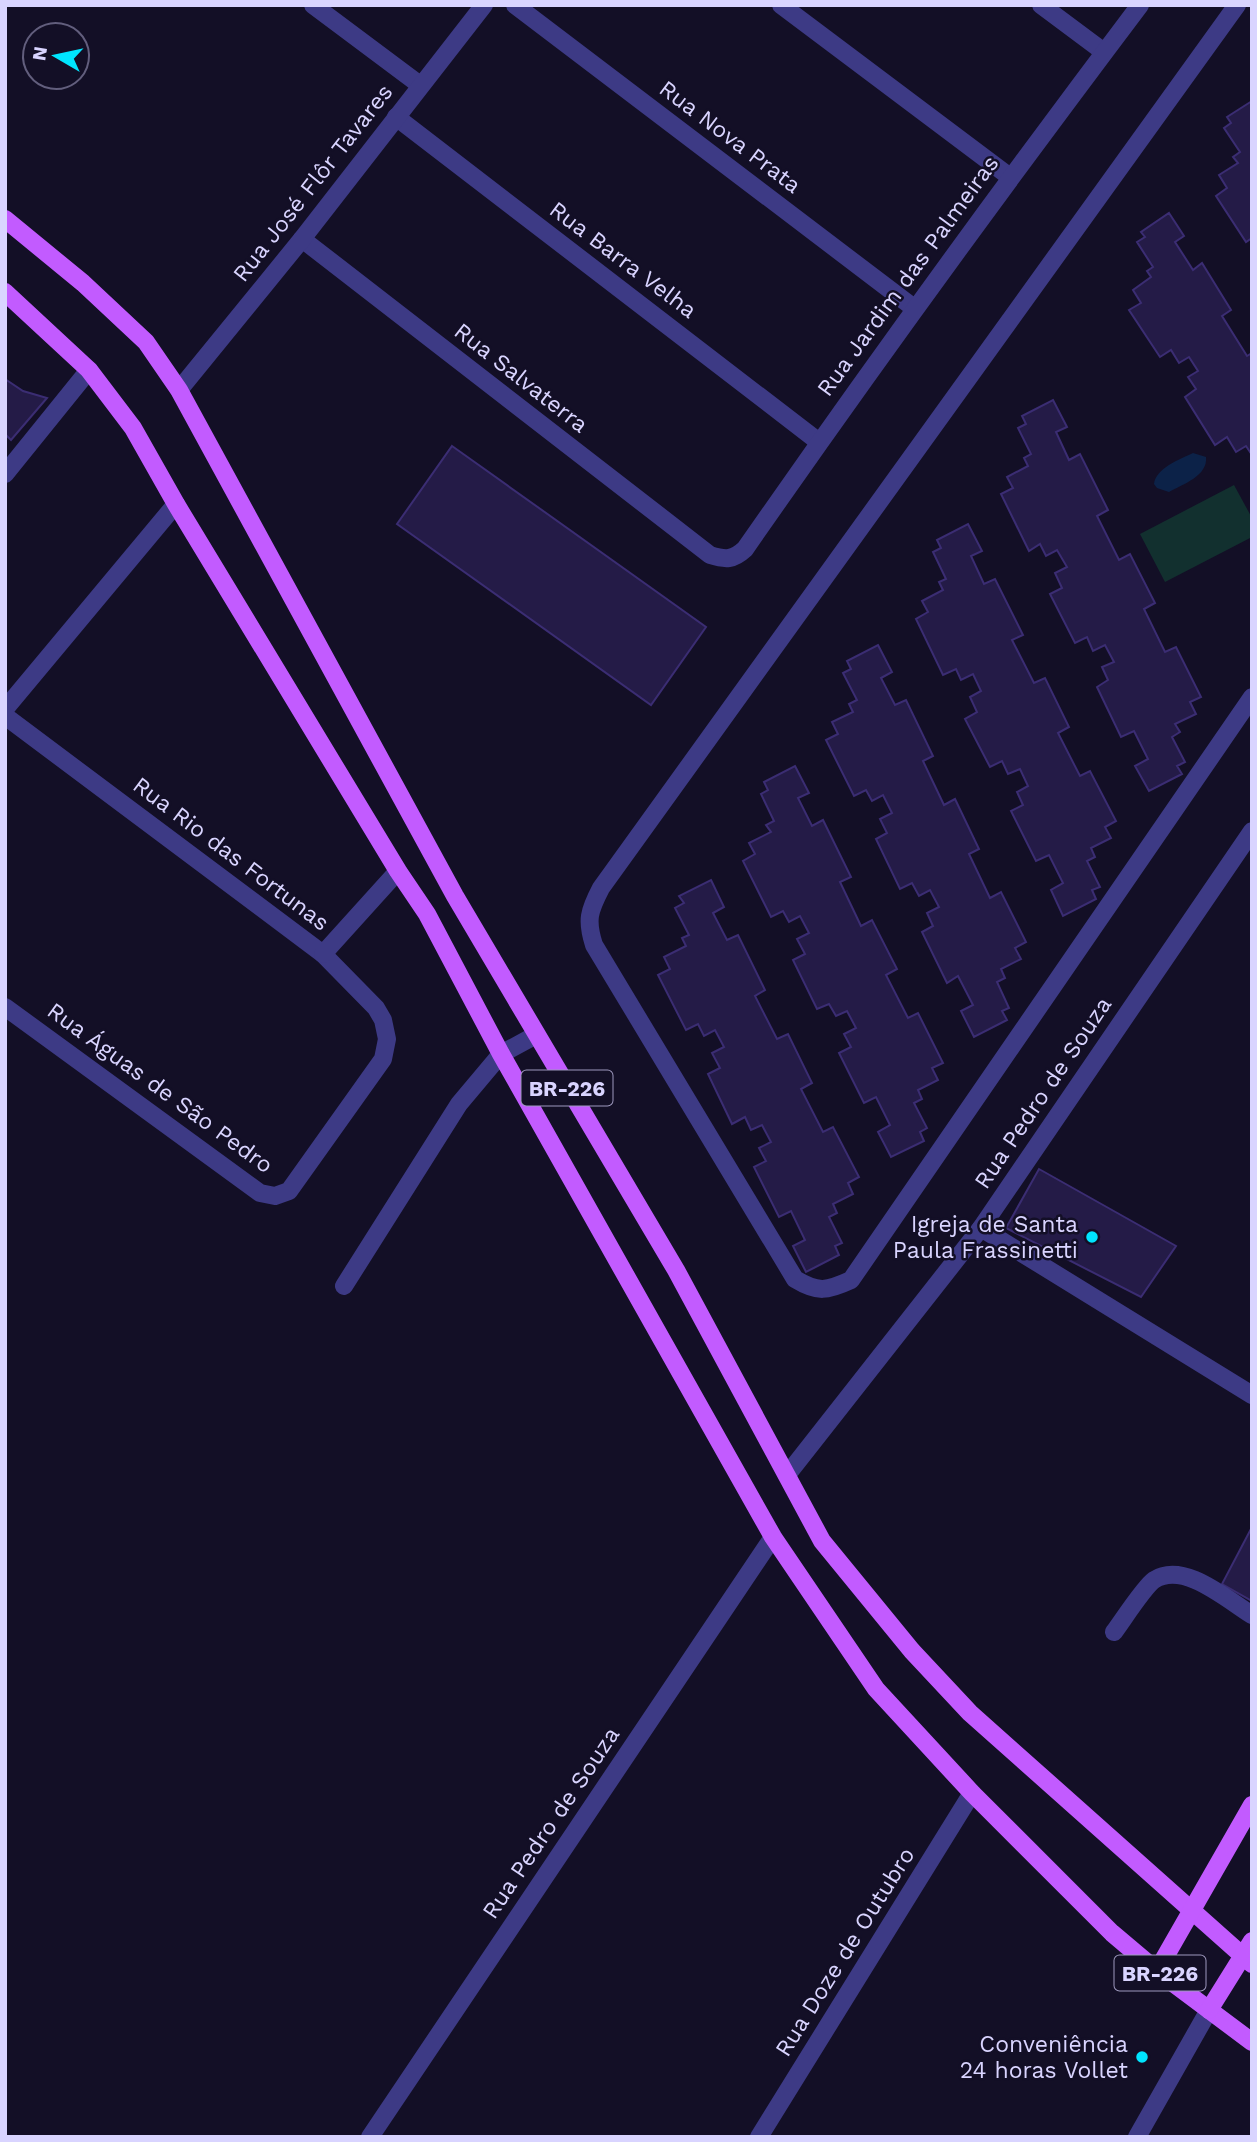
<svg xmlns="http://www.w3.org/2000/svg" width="1257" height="2142" viewBox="0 0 1257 2142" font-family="'Work Sans',sans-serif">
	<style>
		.green { fill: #12302f }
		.water { fill: #0c2248 }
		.building { fill: #241b47; stroke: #3b2d73; stroke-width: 2 }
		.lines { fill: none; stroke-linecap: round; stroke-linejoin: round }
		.minor { stroke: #3d3a85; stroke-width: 18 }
		.major { stroke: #c25bff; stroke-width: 18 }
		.poi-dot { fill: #00e5ff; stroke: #130f26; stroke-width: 2.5 }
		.labels { text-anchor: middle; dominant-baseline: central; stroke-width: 5; stroke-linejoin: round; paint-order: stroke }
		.shield { fill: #130f26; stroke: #9e99be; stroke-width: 2 }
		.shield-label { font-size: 21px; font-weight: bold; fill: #d9d4ff }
		.street-label { font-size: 23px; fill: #d9d4ff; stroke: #130f26 }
		.poi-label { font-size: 23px; fill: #d9d4ff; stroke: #130f26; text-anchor: end }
	</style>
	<rect width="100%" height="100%" fill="#130f26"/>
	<polygon class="green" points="1234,485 1252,518 1252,537 1165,582 1140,534"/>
	<path class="water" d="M1193 453 1206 457C1208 476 1183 484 1169 492L1157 488 1154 484C1156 468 1180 459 1193 453Z"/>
	<g class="building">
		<polygon points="1252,101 1252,238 1246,242 1216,196 1227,188 1219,175 1238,163 1233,157 1240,152 1224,128 1231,123 1227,117"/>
		<polygon points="1169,213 1184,236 1175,242 1193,270 1202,263 1231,310 1222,316 1247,356 1252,353 1252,455 1246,446 1236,452 1227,437 1215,445 1185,397 1196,389 1188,377 1198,371 1189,357 1179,363 1171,350 1160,357 1129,310 1141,303 1133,290 1151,277 1147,271 1153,267 1137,242 1145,237 1141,232"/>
		<polygon points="5,379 23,391 47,398 11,440 5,434"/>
		<polygon points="1053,400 1067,427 1056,432 1069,460 1080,454 1108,510 1097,516 1119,560 1130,554 1155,603 1144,609 1165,652 1176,647 1201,697 1190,702 1196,714 1175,724 1180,732 1172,737 1185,762 1177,766 1182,774 1149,791 1135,766 1148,759 1134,731 1121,737 1097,687 1108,680 1102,667 1114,662 1105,645 1093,651 1087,637 1075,643 1050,594 1062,588 1055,573 1067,567 1057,550 1046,556 1040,544 1029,551 1001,494 1013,488 1007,477 1028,466 1024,458 1031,454 1018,428 1026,424 1022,416"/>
		<polygon points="452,446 706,627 651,705 397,524"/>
		<polygon points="968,524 982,551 971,556 984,584 995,579 1023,635 1012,640 1034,683 1045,678 1069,727 1058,733 1080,776 1090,771 1116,821 1105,827 1111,838 1091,848 1095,857 1087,861 1100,887 1092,890 1096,899 1063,916 1051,890 1063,883 1049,855 1036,861 1011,811 1023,805 1017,792 1028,786 1020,769 1008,774 1002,761 990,767 965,719 977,712 970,697 981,691 973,674 961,680 956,669 943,675 916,619 928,612 922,601 943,590 939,582 946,579 933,552 941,548 937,540"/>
		<polygon points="878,645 892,672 881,678 895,705 906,700 933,756 923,761 944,805 955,799 979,849 969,854 990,898 1001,892 1026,942 1015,948 1021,959 1001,969 1005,978 997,982 1009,1008 1002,1011 1007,1020 974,1037 961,1011 973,1005 958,976 947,983 922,932 933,926 927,913 939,907 930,890 919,896 912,883 900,889 876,839 887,833 880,819 892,813 883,795 872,801 866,790 854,796 826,740 838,734 832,722 853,712 849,704 857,700 843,673 851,669 847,661"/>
		<polygon points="795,766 809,793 798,798 812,826 823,820 851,877 840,882 861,926 872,920 897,969 886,975 908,1018 918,1013 943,1063 932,1068 938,1080 918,1090 922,1099 914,1103 927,1128 920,1132 924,1141 891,1157 878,1132 890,1125 876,1097 864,1103 839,1053 851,1047 844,1034 856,1028 847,1011 836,1016 829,1004 817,1009 793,960 805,954 797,939 809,933 800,916 789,922 783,911 771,917 743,861 755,854 749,843 771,832 766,825 774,821 761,794 768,790 764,782"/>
		<polygon points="711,880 724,907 713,913 727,940 738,935 765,990 755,996 777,1039 788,1034 812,1083 801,1089 823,1132 833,1127 859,1177 848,1183 853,1194 833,1204 837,1213 829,1217 842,1243 835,1246 839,1255 806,1272 793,1246 805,1240 791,1211 779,1217 754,1167 766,1161 759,1148 771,1142 762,1125 751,1130 745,1117 732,1124 708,1074 720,1068 712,1053 724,1047 715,1030 704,1036 698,1024 686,1030 658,975 670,969 664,957 686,946 682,938 689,935 675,908 684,903 679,896"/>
		<polygon points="1039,1169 1176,1246 1141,1297 1006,1228"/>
		<polygon points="1252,1527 1252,1601 1222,1584"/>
	</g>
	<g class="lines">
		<g class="minor">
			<polyline points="313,5 420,85"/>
			<polyline points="515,5 914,308"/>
			<polyline points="781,5 1010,177"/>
			<polyline points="1041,5 1104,52"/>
			<path d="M1237 5 601 888C589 911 586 920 594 945L795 1279C818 1293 827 1291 851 1280L1252 697"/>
			<polyline points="396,117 819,442"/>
			<path d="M302 239 710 555C726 560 733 560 745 549 873 365 1005 184 1140 5"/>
			<polyline points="179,390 302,239 484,5"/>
			<polyline points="5,474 89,370"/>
			<polyline points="5,709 176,504"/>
			<polyline points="5,716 323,954 376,1008 383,1020 387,1039 383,1059 289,1191 275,1196 260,1193 5,1007"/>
			<polyline points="323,954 398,871"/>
			<polyline points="981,1228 1252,1395"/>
			<polyline points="344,1286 459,1104 501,1054 536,1035"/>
			<polyline points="787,1475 981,1228 1252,831"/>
			<path d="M1114 1632C1123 1620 1144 1587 1154 1580 1184 1561 1226 1599 1252 1615"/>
			<polyline points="370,2137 773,1537"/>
			<polyline points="759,2137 972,1793"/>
			<polyline points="1137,2137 1209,2010"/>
		</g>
		<g class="major">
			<polyline points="5,219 83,283 146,342 179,390 455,896 676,1270 822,1541 912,1651 970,1713 1252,1964"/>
			<polyline points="5,292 89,370 133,428 176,504 398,871 427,914 501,1054 773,1537 876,1689 972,1793 1112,1933 1157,1971 1252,2042"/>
			<polyline points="1157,1971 1252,1805"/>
			<polyline points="1209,2010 1252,1941"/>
		</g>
	</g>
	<g class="poi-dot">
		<circle cx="1092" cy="1237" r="7"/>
		<circle cx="1142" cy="2057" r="7"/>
	</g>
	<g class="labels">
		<g class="shield">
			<rect x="521.5" y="1070.5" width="91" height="35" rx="5"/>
			<rect x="1114.5" y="1955.5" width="91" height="35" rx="5"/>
		</g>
		<g class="shield-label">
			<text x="567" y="1088">BR-226</text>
			<text x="1160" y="1973">BR-226</text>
		</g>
		<g class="street-label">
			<text transform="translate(730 137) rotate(37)">Rua Nova Prata</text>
			<text transform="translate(313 183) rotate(-52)">Rua José Flôr Tavares</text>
			<text transform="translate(623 260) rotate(37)">Rua Barra Velha</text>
			<text transform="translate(908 276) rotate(-54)">Rua Jardim das Palmeiras</text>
			<text transform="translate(521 378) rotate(38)">Rua Salvaterra</text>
			<text transform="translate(231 854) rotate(37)">Rua Rio das Fortunas</text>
			<text transform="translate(160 1088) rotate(36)">Rua Águas de São Pedro</text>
			<text transform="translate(1043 1093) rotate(-56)">Rua Pedro de Souza</text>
			<text transform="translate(551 1823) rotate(-56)">Rua Pedro de Souza</text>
			<text transform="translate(845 1952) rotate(-58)">Rua Doze de Outubro</text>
		</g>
		<g class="poi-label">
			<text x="1078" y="1224">Igreja de Santa<tspan x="1078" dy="26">Paula Frassinetti</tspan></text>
			<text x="1128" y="2044">Conveniência<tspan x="1128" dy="26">24 horas Vollet</tspan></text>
		</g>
	</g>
	<rect width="1257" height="2142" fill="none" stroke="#d9d4ff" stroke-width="14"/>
	<g transform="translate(56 56) rotate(279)"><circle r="33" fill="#130f26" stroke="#625e7d" stroke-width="2"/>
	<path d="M0-5L12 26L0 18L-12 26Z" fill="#00e5ff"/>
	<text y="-10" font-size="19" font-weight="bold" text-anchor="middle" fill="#d9d4ff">N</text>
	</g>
</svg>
